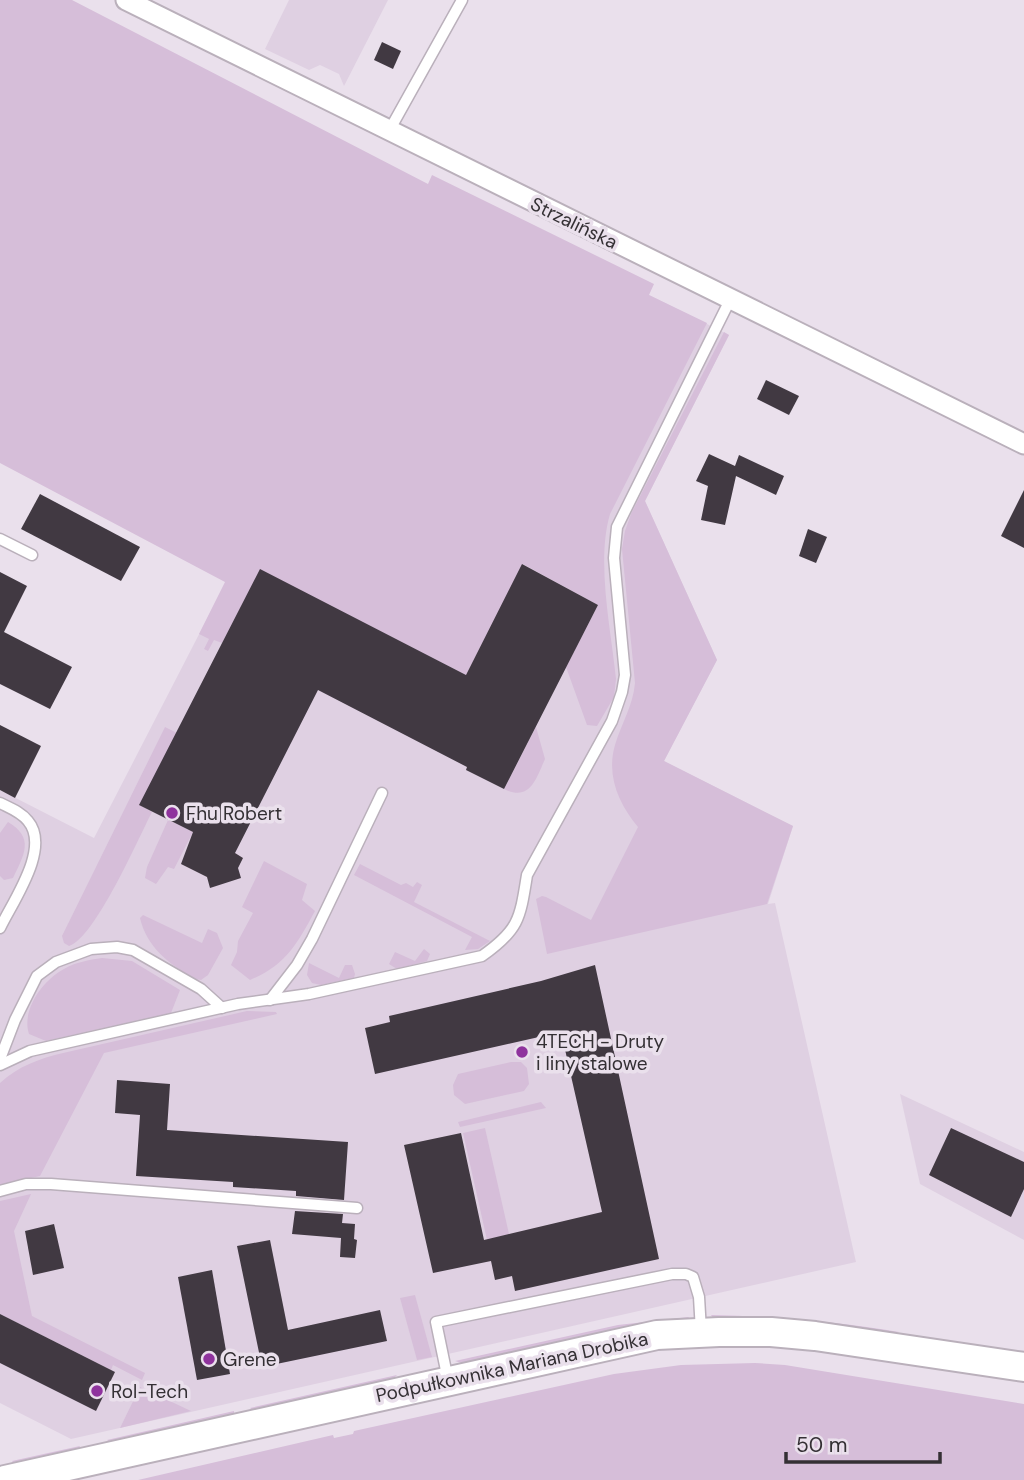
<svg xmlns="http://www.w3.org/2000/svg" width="1024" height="1480" viewBox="0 0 1024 1480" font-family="'DM Sans',sans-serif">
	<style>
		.built { fill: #dfd0e2 }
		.green { fill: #d6bed9 }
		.building { fill: #413942 }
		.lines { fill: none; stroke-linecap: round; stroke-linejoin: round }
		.service-casing { stroke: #bab0bb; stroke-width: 13 }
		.minor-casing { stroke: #bab0bb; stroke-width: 23 }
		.secondary-casing { stroke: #bab0bb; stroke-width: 32 }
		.service { stroke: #fff; stroke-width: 10 }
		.minor { stroke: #fff; stroke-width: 19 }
		.secondary { stroke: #fff; stroke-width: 28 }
		.poi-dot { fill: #8f339d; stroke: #eae0ec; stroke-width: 2.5 }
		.labels { text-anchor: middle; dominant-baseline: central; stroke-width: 7; stroke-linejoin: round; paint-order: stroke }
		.street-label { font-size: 19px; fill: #343034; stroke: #eae0ec }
		.poi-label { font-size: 19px; fill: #343034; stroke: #eae0ec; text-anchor: start }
	</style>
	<rect width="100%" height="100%" fill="#eae0ec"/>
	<g class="built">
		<polygon points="289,0 388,0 344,86 339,74 320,65 309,70 265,49"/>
		<polygon points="649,295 729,335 645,501 717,660 664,761 793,826 768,904 775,903 856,1262 71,1439 0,1403 0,790 94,838 243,549"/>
		<polygon points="900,1094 1024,1152 1024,1240 920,1184"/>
	</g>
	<g class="green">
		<path d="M0 0H72L428 184 432 175 654 284 649 295 707 323 610 514C596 562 611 629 616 679L614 697 597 726 587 725 566 667 598 605 523 564 466 675 260 570 222 643 214 640 208 651 204 649 209 639 199 634 225 582 0 463Z"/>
		<path d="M724 332 729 335 645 501 717 660 664 761 793 826 767 904 547 954 536 899 542 896 546 897 591 920 638 827C619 804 606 776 615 745 621 724 633 706 635 683L622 549 625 531 631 514Z"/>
		<path d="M165 727 177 733 140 805 152 812C138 839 95 938 69 946L64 943 62 936Z"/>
		<path d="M536 727 545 759C536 779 530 802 504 789Z"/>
		<polygon points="168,820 193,832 174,869 168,867 156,884 145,878 147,867"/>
		<path d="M8 822C35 838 24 855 13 878L4 880 0 876V833Z"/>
		<path d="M264 861 307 884 302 900 315 911C297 944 286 965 250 980L231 965 237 952 238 941 253 913 242 907Z"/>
		<polygon points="360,864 401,885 406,883 413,887 417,882 422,885 414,902 490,941 478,949 465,950 472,937 354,875"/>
		<path d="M143 915 202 943 208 929 217 933 223 948 208 975 201 980 196 979C170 965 147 948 140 918Z"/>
		<polygon points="424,949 430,954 427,961 397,969 389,964 395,952 415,961"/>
		<path d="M102 958 132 961 180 990 171 1013 46 1041 29 1034C21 1010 43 980 64 969 76 962 89 960 102 958Z"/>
		<polygon points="309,963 339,978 345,965 352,965 355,974 354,978 321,985 312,983 307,975"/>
		<path d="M247 1011 276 1012 277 1014 104 1053 40 1176 0 1185V1083C19 1066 38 1059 63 1053Z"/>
		<polygon points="511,1062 521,1062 527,1068 529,1084 524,1091 465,1104 454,1095 453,1085 458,1074"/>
		<polygon points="541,1102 546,1108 460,1127 458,1122"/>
		<polygon points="485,1128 509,1234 487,1240 463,1133"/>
		<polygon points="31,1194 14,1231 32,1316 145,1373 142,1380 113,1365 111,1370 0,1314 0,1201"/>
		<polygon points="415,1295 432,1357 417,1360 400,1298"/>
		<path d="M711 1315C775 1316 836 1322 899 1332L890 1334 714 1319Z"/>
		<polygon points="689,1317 686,1321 468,1365 455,1361 618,1325"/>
		<polygon points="755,1363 785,1365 1024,1404 1024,1480 138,1480 333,1435 334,1438 353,1434 354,1431 614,1374 681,1365"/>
		<polygon points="397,1375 393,1379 255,1412 250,1408"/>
		<polygon points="140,1387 191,1411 120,1428"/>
		<polygon points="234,1411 234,1417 110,1442 107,1440"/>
		<polygon points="80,1446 78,1450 15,1465 12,1461"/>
	</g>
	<g class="building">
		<polygon points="382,42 401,51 393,69 374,60"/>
		<polygon points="766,380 799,396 789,415 757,399"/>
		<polygon points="709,454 735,466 739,455 784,476 776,495 736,476 725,525 701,520 708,486 696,481"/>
		<polygon points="1024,490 1024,548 1001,536"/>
		<polygon points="40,494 140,547 121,581 21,529"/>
		<polygon points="808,529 827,537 816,563 799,556"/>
		<polygon points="522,564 598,605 504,789 466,770 467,767 318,690 235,853 243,858 238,868 241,878 210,888 207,877 181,864 193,832 139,805 260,569 466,675"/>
		<polygon points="0,572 27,586 4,632 72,667 50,709 0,684"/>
		<polygon points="0,725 41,746 15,798 0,790"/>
		<polygon points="595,965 659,1259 515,1291 512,1276 495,1280 491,1261 433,1273 404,1145 461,1133 484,1240 602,1212 561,1032 375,1074 365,1028 390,1022 389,1016 541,981"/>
		<polygon points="117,1080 170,1084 167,1130 348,1142 344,1200 296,1196 296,1191 233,1187 233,1182 136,1176 140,1115 115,1113"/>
		<polygon points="951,1128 1024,1162 1024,1189 1011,1217 929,1175"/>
		<polygon points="295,1211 343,1214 342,1223 355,1224 354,1239 357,1240 355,1258 340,1257 341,1238 292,1234"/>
		<polygon points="54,1224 64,1268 33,1275 25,1231"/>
		<polygon points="270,1240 288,1330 380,1310 387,1341 262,1367 237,1246"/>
		<polygon points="212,1270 230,1374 197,1380 178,1277"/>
		<polygon points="0,1314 115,1372 96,1411 0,1363"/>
	</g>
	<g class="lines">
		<g class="service-casing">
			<g id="service">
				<polyline points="389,131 462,0"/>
				<polyline points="0,539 32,555"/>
				<path d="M0 803C10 808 21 812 28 821 51 848 13 901 0 928"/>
				<polyline points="270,1000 297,965 312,939 382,793"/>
				<polyline points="0,1059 15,1020 37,976 56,962 91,949 117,947 133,950 201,989 222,1008"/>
				<path d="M0 1065 30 1051 238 1004 309 994 482 956C519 930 520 919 527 875L612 721 622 692 625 675 614 558 617 527 730 300"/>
				<polyline points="0,1191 26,1184 51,1184 357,1208"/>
				<polyline points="448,1380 436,1322 672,1274 686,1274 693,1277 699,1297 701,1331"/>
			</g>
		</g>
		<g class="minor-casing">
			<polyline id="minor" points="126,0 1024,444"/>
		</g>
		<g class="secondary-casing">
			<polyline id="secondary" points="5,1480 657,1335 719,1332 771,1332 815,1336 1024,1367"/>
		</g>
		<use href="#service" class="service"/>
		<use href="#minor" class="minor"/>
		<use href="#secondary" class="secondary"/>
	</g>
	<g class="poi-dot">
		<circle cx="172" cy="813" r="7"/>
		<circle cx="522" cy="1052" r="7"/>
		<circle cx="209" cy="1359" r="7"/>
		<circle cx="97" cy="1391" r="7"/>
	</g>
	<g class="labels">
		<g class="street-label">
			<text transform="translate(574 223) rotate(26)">Strzalińska</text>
			<text transform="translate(512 1367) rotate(-12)">Podpułkownika Mariana Drobika</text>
		</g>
		<g class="poi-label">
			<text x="186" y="813">Fhu Robert</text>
			<text x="536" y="1041">4TECH - Druty<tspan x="536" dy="22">i liny stalowe</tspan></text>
			<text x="223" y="1359">Grene</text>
			<text x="111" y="1391">Rol-Tech</text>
		</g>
	</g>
	<path d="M786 1452v10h154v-10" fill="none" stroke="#343034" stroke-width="3.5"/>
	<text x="796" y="1452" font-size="21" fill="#343034" stroke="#eae0ec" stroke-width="5" paint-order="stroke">50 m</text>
</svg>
